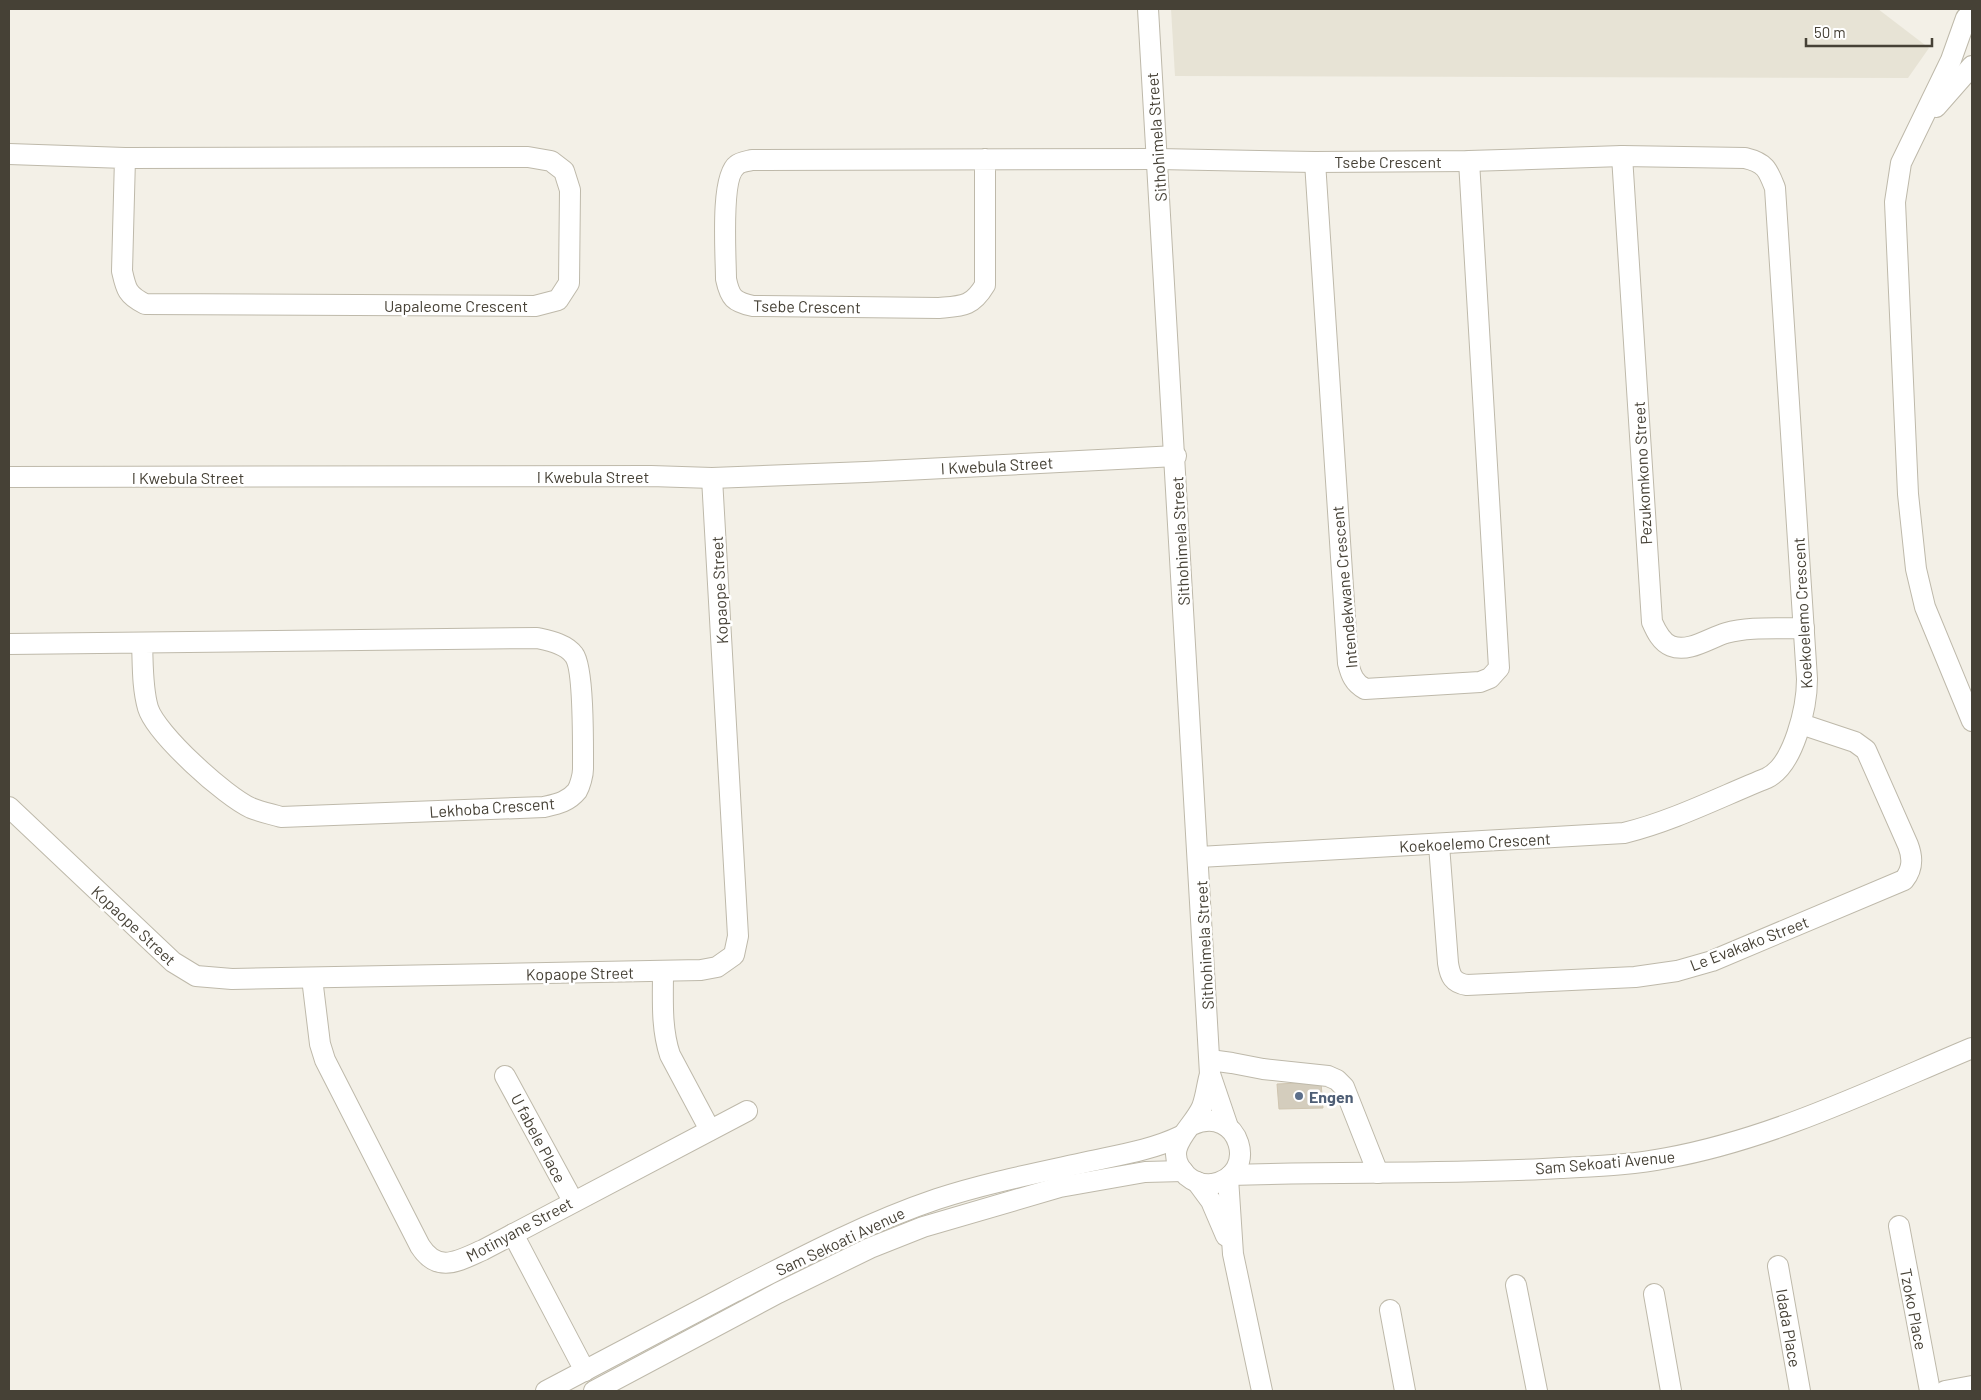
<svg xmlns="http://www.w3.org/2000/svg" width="1981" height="1400" viewBox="0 0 1981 1400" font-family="Barlow,sans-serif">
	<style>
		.residential { fill: #e7e3d5 }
		.building { fill: #d4cdbd; stroke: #cfc5b0 }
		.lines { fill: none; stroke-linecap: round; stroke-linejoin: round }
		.minor-casing { stroke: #beb9aa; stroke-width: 22 }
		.minor { stroke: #fff; stroke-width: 20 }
		.service-dot { fill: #5c6f8a; stroke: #fff; stroke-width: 2 }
		.labels { text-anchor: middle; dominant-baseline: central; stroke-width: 5; stroke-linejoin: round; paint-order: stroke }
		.street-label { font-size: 16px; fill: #464136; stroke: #fff }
		.service-label { font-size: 16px; font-weight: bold; fill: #4e5e75; stroke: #fff; text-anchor: start }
	</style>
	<rect width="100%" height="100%" fill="#f3f0e7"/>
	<polygon class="residential" points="1171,9 1878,9 1929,48 1908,78 1175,76"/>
	<polygon class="building" points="1321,1082 1323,1108 1279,1109 1277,1084"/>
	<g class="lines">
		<g class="minor-casing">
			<g id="minor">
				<path d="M1148 9 1210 1074C1207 1084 1206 1097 1202 1107 1192 1130 1159 1149 1187 1176 1194 1182 1203 1185 1212 1184 1261 1176 1240 1103 1192 1125"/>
				<polyline points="1966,18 1951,60 1901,163 1895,202 1908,494 1916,569 1925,607 1972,721"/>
				<polyline points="1936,107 1972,66"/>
				<path d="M9 154 125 158 528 157 551 161 564 171 570 190 569 283 558 300 535 306 145 304C127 295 126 289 122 271L125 158"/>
				<path d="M1622 156 1652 622C1656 631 1661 642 1671 646 1689 653 1709 638 1726 633 1750 626 1779 629 1804 628"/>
				<path d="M985 159V285C972 307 962 306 939 308L753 306C734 302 730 298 726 279 726 257 720 177 737 165 740 162 748 161 752 160L1158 159 1315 162 1469 161 1622 156 1745 158C1766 163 1768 170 1775 188L1807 679C1807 707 1794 765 1767 778 1720 797 1673 821 1624 833L1199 857"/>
				<path d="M1315 162 1348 663C1351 675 1354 683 1365 689L1480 682 1490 678 1499 668 1469 161"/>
				<polyline points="9,477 651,476 712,478 866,472 1176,456"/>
				<path d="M9 644 537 638C550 641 566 644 574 655 584 668 583 749 583 769 583 775 580 786 577 791 568 802 557 804 544 807L281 817C271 814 261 812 251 808 226 797 156 734 148 708 142 687 143 664 142 643"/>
				<polyline points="9,807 173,962 196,976 232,979 701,970 717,967 734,955 738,936 712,478"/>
				<path d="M1439 845 1448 963C1450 976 1453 983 1467 985L1635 977 1677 971 1712 961 1904 880C1913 869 1913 858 1908 845L1866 750 1855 742 1801 724"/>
				<path d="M663 971C663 999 661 1028 670 1055L710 1130"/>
				<path d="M312 978 320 1044 325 1060 420 1246C438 1274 458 1261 483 1250L747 1111"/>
				<polyline points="1210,1060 1232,1063 1263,1069 1328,1076 1337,1080 1344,1087 1378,1173"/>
				<polyline points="1210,1074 1228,1127"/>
				<polyline points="505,1076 573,1201"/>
				<path d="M1231 1175C1341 1171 1451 1175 1560 1168 1596 1166 1632 1165 1667 1158 1772 1139 1874 1089 1972 1048"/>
				<polyline points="1228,1178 1233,1254 1262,1391"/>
				<polyline points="1197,1182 1211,1201 1226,1236"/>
				<polyline points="1899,1226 1930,1391"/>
				<polyline points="513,1234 585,1371"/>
				<polyline points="1778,1266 1800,1391"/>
				<polyline points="1516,1285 1537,1391"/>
				<polyline points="1654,1294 1671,1391"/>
				<polyline points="1390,1310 1405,1391"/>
				<path d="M546 1391C609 1358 671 1325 734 1292 800 1258 866 1223 937 1199 986 1183 1037 1173 1087 1162 1119 1155 1152 1150 1181 1136"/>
				<polyline points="594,1391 778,1293 870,1248 923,1227 1060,1187 1145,1172 1183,1171"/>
				<polyline points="1945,1391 1972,1386"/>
			</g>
		</g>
		<use href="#minor" class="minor"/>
	</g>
	<circle class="service-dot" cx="1299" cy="1096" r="5"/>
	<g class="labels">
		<g class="street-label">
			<text transform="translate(1156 137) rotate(-94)">Sithohimela Street</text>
			<text x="1388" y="161">Tsebe Crescent</text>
			<text x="456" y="305">Uapaleome Crescent</text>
			<text transform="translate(807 306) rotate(1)">Tsebe Crescent</text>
			<text transform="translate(997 465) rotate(-3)">I Kwebula Street</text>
			<text transform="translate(1642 473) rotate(-93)">Pezukomkono Street</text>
			<text x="593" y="476">I Kwebula Street</text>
			<text x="188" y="477">I Kwebula Street</text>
			<text transform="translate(1180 541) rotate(-93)">Sithohimela Street</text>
			<text transform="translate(1344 587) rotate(-95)">Intendekwane Crescent</text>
			<text transform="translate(719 590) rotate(-93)">Kopaope Street</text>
			<text transform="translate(1802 613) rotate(-93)">Koekoelemo Crescent</text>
			<text transform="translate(492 807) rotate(-4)">Lekhoba Crescent</text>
			<text transform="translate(1475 842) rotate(-3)">Koekoelemo Crescent</text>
			<text transform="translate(134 925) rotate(43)">Kopaope Street</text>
			<text transform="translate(1749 943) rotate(-21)">Le Evakako Street</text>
			<text transform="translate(1204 945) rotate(-93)">Sithohimela Street</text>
			<text transform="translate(580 973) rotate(-1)">Kopaope Street</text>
			<text transform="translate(539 1138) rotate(62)">U fabele Place</text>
			<text transform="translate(1605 1162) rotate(-5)">Sam Sekoati Avenue</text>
			<text transform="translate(519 1229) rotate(-28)">Motinyane Street</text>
			<text transform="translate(840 1241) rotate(-25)">Sam Sekoati Avenue</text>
			<text transform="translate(1914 1309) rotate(79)">Tzoko Place</text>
			<text transform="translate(1789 1328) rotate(80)">Idada Place</text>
		</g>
		<g class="service-label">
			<text x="1309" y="1096">Engen</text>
		</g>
	</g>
	<rect width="1981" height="1400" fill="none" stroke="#464136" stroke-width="20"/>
	<path d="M1806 38v8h126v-8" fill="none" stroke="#464136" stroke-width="2.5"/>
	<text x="1814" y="38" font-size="15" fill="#464136" stroke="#ffffff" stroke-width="4" paint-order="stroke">50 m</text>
</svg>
